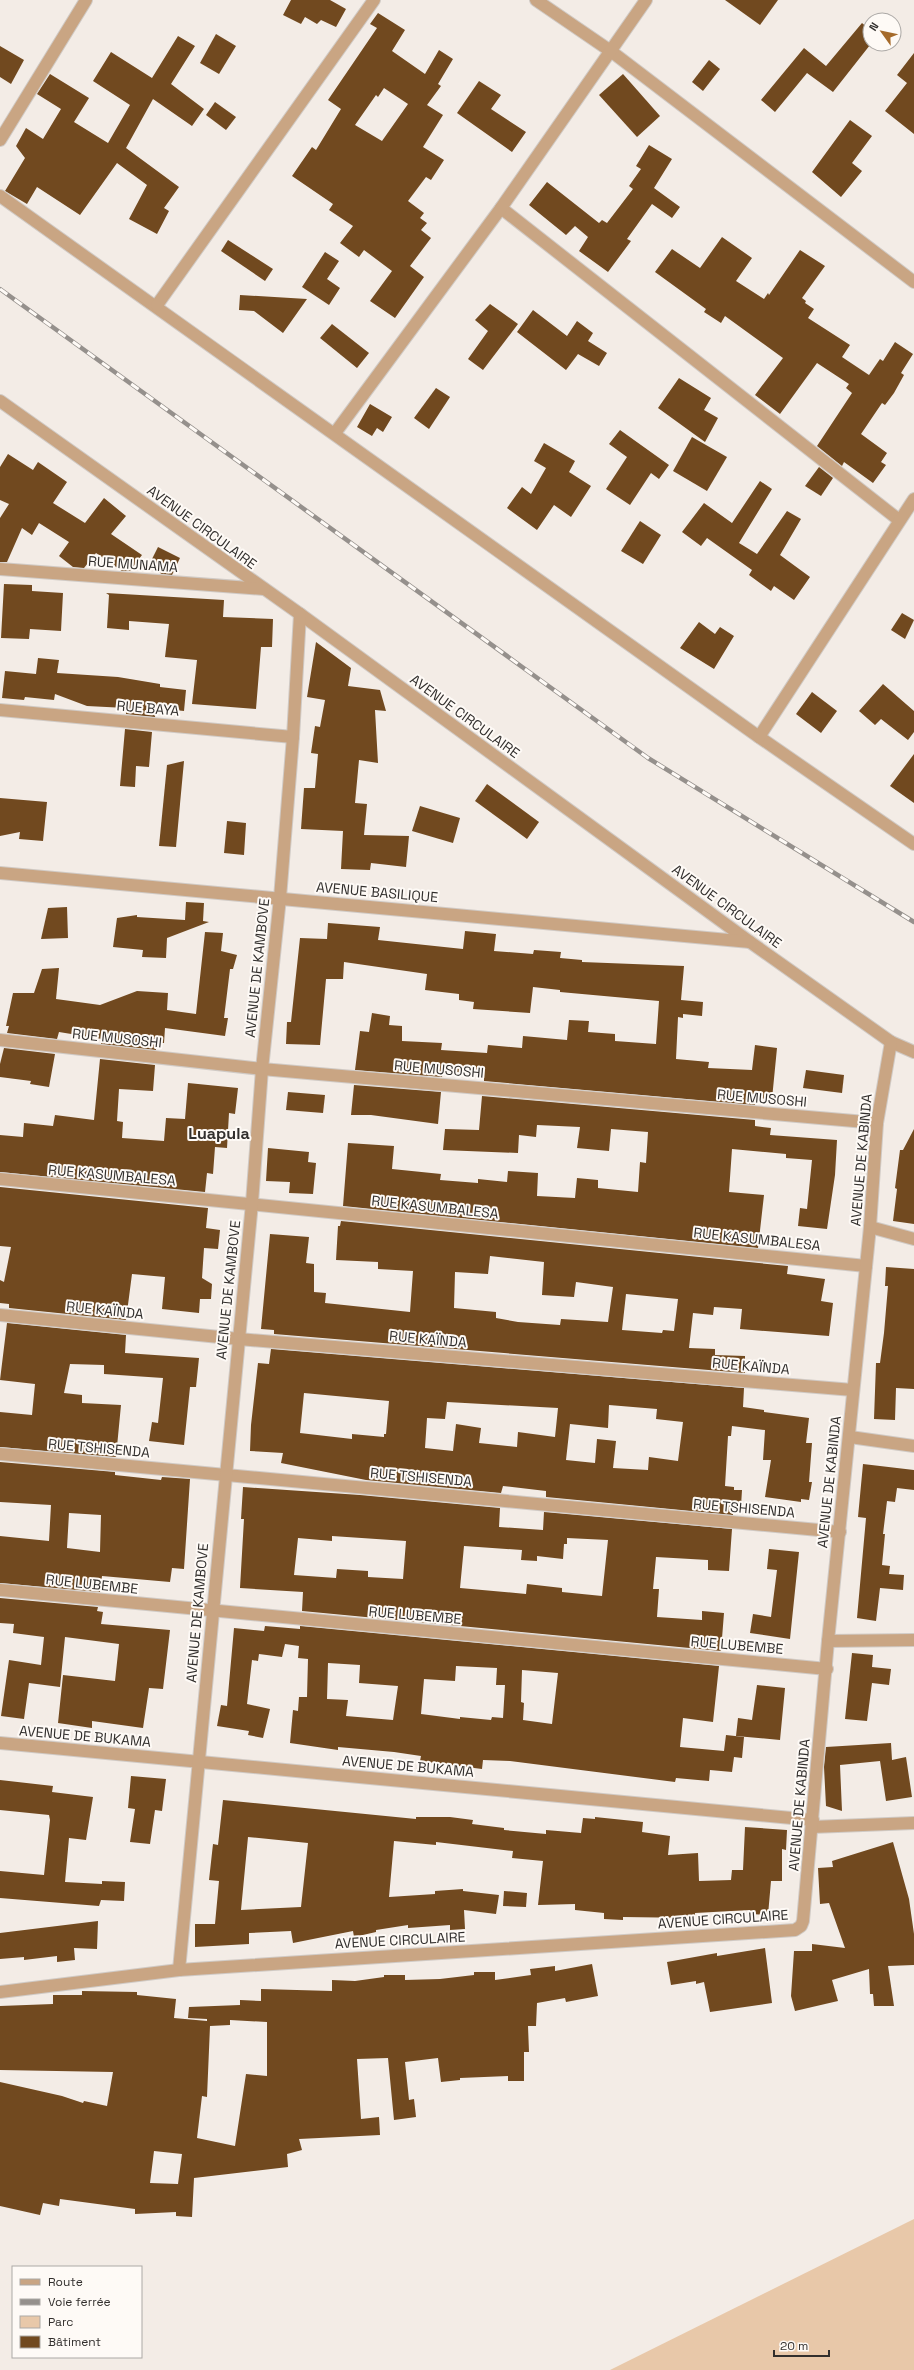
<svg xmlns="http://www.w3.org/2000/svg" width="914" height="2370" viewBox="0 0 914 2370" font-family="'Space Grotesk',sans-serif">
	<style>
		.green { fill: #e8c8a9 }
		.building { fill: #71491f; fill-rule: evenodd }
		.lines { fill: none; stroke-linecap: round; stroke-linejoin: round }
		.minor-casing { stroke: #d0cac5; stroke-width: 14 }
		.minor { stroke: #c9a583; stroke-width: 12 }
		.rail-casing { stroke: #95908c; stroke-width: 4.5 }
		.rail { stroke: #fefaf6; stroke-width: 3; stroke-dasharray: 9; stroke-linecap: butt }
		.labels { text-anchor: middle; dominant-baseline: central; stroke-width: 4; stroke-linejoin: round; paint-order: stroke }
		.street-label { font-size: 14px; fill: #322f2d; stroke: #fefaf6 }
		.quarter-label { font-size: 16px; font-weight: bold; fill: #322f2d; stroke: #fefaf6 }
	</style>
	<rect width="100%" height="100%" fill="#f3ece6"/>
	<polygon class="green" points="914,2219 914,2370 610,2370"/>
	<g class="building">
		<polygon points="291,0 330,0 346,9 336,27 321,20 317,24 305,17 301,24 283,15"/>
		<polygon points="725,0 778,0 760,25"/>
		<path d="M378 13 405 30 392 51 425 74 439 50 453 59 438 84 441 86 427 105 443 115 423 147 444 160 431 180 426 177 408 201 424 213 420 218 427 223 421 230 431 238 410 266 424 277 395 318 370 301 392 271 364 250 359 257 340 243 353 226 329 210 333 204 292 176 312 147 316 150 341 109 328 100 377 28 370 24ZM384 88 408 104 382 141 355 125 376 95 378 97Z"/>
		<polygon points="862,23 870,30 870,45 833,92 807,73 775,112 761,100 804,48 826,66"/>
		<polygon points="216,34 236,46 219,74 200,63"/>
		<polygon points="178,36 195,46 171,84 204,109 192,126 153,99 126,148 179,187 164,208 169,211 157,234 129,219 147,185 117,163 80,215 37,187 27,204 5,191 25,158 16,146 26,128 43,139 61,109 37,94 50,74 89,98 74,122 108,143 130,105 93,81 111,52 152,78"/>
		<polygon points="0,46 24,60 11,84 0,77"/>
		<polygon points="914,53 914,134 885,111 907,83 897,75"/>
		<polygon points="709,60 720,69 703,91 692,82"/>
		<polygon points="623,74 660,116 637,137 599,95"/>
		<polygon points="479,81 501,95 491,109 526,132 512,152 457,113"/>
		<polygon points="215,102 236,117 226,130 206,115"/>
		<polygon points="850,120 872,136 852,163 862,171 841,197 812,172"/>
		<polygon points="649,145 672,159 654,188 680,207 672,218 652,204 627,239 631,241 608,272 579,251 588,237 575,226 566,235 529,205 547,182 599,223 602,220 607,223 633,189 629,186 641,169 636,166"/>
		<polygon points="722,237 752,258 736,281 764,299 768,293 769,295 800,250 825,266 802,298 806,301 805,303 814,309 808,318 850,345 842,357 869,375 880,359 883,361 895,342 913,354 901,373 904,375 894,393 885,405 882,403 861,434 887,453 881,462 886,465 873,483 844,462 842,466 817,446 852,393 846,388 849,384 817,363 780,414 755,395 783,358 725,316 721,323 704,312 706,309 655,272 672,249 700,268"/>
		<polygon points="228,240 273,269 265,281 221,251"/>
		<polygon points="325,252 339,261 327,279 340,288 329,305 302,287"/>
		<polygon points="240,295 307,299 283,333 254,311 239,310"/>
		<polygon points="490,304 518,324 483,370 468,359 488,331 475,320"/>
		<polygon points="533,310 567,336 577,321 593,333 588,341 607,353 599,366 578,354 566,370 517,332"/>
		<polygon points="332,324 369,353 357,368 320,338"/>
		<polygon points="679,378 711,398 704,410 718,418 705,442 658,408"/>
		<polygon points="436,388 450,397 429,429 414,418"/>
		<polygon points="370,404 392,417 383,432 377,428 372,436 357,427"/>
		<polygon points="620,430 669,465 659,479 651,473 630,505 606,489 627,457 609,444"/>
		<polygon points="692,437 727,457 707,491 673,471"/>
		<polygon points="544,443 575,461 569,472 591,486 571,517 554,505 537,530 507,508 522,487 531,494 546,468 534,461"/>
		<polygon points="8,454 33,470 38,462 67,482 53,503 85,523 104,498 126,516 111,534 142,555 130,571 122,571 96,553 84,568 73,567 59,556 69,542 39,523 32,535 22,528 7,562 0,562 0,518 9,504 0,500 0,467"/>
		<polygon points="819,467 833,478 821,496 805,486"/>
		<polygon points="760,481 772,489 739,543 757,554 787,511 801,519 780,555 810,577 794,600 774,586 771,591 749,575 752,570 707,538 701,546 682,532 704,503 732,523"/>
		<polygon points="640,521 661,535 643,564 621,551"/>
		<polygon points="158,547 180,558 172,575 162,574 148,567"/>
		<polygon points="4,584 32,585 32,591 63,593 61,631 30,629 29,639 1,638"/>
		<polygon points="106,593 224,600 223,617 273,619 272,647 261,647 256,709 192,704 197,660 165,657 169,624 129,621 129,630 107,628 109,595"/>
		<polygon points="902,613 914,620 905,639 891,630"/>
		<polygon points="699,622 715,634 720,627 734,636 714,669 680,648"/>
		<polygon points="316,642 351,668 348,686 380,690 386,711 375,710 378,763 359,760 355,803 367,804 364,835 409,836 406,867 371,863 370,870 341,869 343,831 301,829 304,788 315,788 318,754 311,753 315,726 320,727 325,700 307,697"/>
		<polygon points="38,658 59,660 57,673 118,677 160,684 160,687 186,690 184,711 156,708 155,717 126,714 126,708 87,706 55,694 54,700 25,697 24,700 2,698 5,671 36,674"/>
		<polygon points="883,684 914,711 914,732 908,740 881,719 875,725 859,711"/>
		<polygon points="812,692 837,711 821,733 796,714"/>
		<polygon points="125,729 152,732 149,767 136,766 135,787 120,786"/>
		<polygon points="914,754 914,803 890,786"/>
		<polygon points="184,761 176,847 159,846 167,765"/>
		<polygon points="487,784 539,822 527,839 475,801"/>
		<polygon points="0,798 47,802 43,841 19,839 20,832 0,836"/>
		<polygon points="420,806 460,818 453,843 412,831"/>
		<polygon points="227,821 246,823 244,855 224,853"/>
		<polygon points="186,902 204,903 203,921 209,922 167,938 166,958 142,957 143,950 113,947 117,918 137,915 137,917 185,920"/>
		<polygon points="67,907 68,938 41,939 48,908"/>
		<polygon points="328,923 380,927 378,940 463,949 465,931 496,934 494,951 533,954 534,950 561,952 560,958 582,960 582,962 684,966 681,1000 703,1002 702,1016 683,1014 683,1018 678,1017 676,1059 709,1062 708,1068 752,1070 755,1045 777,1048 772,1099 756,1098 755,1105 484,1081 484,1074 443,1071 442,1077 355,1070 360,1031 369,1032 372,1013 390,1016 389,1025 402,1026 402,1041 442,1043 441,1050 487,1053 488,1045 522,1048 523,1036 567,1040 569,1020 589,1021 588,1032 615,1034 615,1041 656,1044 659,1001 560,992 560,990 533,987 530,1013 473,1009 474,1002 459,1000 459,994 425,990 427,974 344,962 343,979 326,979 320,1045 286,1044 287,1022 291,1022 300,938 327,939"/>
		<polygon points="205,932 223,933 221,951 237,955 233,969 230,969 224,1018 228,1018 225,1036 165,1028 164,1043 156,1043 156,1050 101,1044 102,1039 59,1032 57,1039 7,1033 9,1026 6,1026 13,993 34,993 42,969 59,968 56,999 100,1005 137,991 168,993 167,1010 196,1014"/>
		<polygon points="4,1048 55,1054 49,1087 30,1084 31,1081 0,1077 0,1064"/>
		<polygon points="100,1059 155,1065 153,1091 119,1089 117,1121 123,1122 122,1138 164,1141 166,1118 185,1119 188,1083 238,1088 235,1114 229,1113 227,1148 215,1147 213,1174 207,1173 205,1192 0,1172 0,1135 23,1137 24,1123 53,1126 55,1115 94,1120"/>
		<polygon points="806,1070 844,1075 842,1093 803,1088"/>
		<polygon points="354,1085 441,1092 438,1124 371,1115 351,1115"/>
		<polygon points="288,1092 325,1095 323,1113 286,1110"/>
		<polygon points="482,1096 755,1120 755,1126 771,1128 770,1135 837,1140 835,1175 827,1229 798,1226 800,1208 807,1209 812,1160 786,1158 786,1154 732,1149 729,1192 764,1195 758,1248 343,1206 348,1143 394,1146 392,1169 441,1174 440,1180 478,1183 478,1179 507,1182 508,1171 538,1173 537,1196 575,1198 577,1178 598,1180 598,1188 638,1192 640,1162 646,1163 648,1132 611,1129 609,1151 577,1148 580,1127 537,1125 536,1137 519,1135 518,1153 443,1150 445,1129 479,1130"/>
		<polygon points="914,1129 914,1224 893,1221 897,1189 895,1188 900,1150 903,1150"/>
		<polygon points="268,1148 309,1152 308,1162 316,1163 313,1194 289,1193 290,1182 266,1181"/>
		<polygon points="0,1187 208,1208 206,1228 220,1230 218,1249 204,1248 202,1278 212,1284 211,1299 200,1299 199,1313 162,1309 165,1277 132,1274 126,1320 9,1308 9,1304 0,1303 0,1280 4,1282 11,1247 0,1246"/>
		<path d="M341 1221 788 1266 787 1274 825 1279 821 1301 833 1303 829 1336 740 1329 742 1309 714 1307 713 1315 693 1313 689 1348 715 1349V1355L745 1356V1373L274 1334V1330L261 1329 270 1234 309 1237 306 1263 314 1264V1292L326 1293 325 1303 410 1312 413 1271 378 1269V1262L336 1260 338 1226H340ZM490 1256 544 1262 542 1295 574 1297 576 1282 613 1287 608 1322 561 1319 560 1325 518 1322 496 1318V1312L454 1308 455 1272 488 1274ZM626 1294 678 1299 674 1331 663 1330 662 1333 622 1330Z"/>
		<polygon points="886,1267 914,1269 914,1389 896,1388 895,1420 874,1419 876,1363 880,1363 884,1333 888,1286 885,1286"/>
		<polygon points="7,1323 126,1335 125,1353 199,1358 196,1387 190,1387 184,1445 149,1441 152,1422 158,1423 163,1378 104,1374 104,1365 70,1364 64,1393 82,1395 82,1403 121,1405 116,1457 0,1447 0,1412 32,1415 35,1384 0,1380"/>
		<path d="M271 1349 744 1388 743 1407 764 1410V1412L809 1418 806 1443H812L809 1482H812L809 1500 801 1499V1502L765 1497 771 1460H763L765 1430 732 1426 731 1436H728L725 1486 734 1487V1490H742L741 1506H733V1515L546 1497V1491L503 1486 501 1493 366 1480 281 1463 283 1453 250 1451 251 1425 258 1363 269 1364ZM304 1393 389 1401 386 1434H384V1437L352 1434V1439L300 1433ZM447 1402 558 1408 555 1437 518 1432 517 1447 479 1443 481 1428 456 1424 453 1451 425 1448 427 1418 445 1419ZM609 1405 657 1409 656 1419 683 1422 678 1461 649 1457 648 1470 613 1468 616 1441 597 1439 595 1463 566 1460 570 1424 608 1428Z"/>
		<path d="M0 1462 115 1472V1475L161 1480 162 1477 190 1479 184 1569 172 1568 170 1582 102 1576 100 1592 0 1583V1536L49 1541 51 1505 0 1502ZM69 1513 101 1515 100 1552 67 1548Z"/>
		<polygon points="863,1464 914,1470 914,1490 897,1488 895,1502 887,1501 883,1534 885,1534 882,1565 890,1566 889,1574 904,1575 903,1590 880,1588 876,1621 857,1618 866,1518 858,1517"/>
		<path d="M243 1487 360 1495 500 1508 499 1527 543 1530 544 1512 732 1529 729 1571 708 1570V1560L656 1557 653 1589H659L657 1617 702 1620V1611L724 1613 721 1651 302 1611 303 1592 240 1588 244 1519H241ZM332 1536 406 1541 403 1579 368 1577V1571L337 1569 336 1578 294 1575 298 1538 332 1541ZM567 1538 608 1540 602 1596 562 1592V1588L527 1584 526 1594 460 1588 464 1546 522 1550 521 1560 537 1561V1556L563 1559 564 1544H567Z"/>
		<polygon points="769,1549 799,1552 790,1639 750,1633 753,1614 771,1617 777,1570 767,1569"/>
		<polygon points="0,1598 98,1607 97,1611 103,1612 101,1624 170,1630 163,1689 149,1688 143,1728 92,1721 92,1728 58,1723 63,1675 115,1681 119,1644 65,1637 60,1687 29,1683 24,1719 1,1716 9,1660 41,1665 44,1637 13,1633 14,1624 0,1623"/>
		<path d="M265 1626 300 1629V1626L719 1666 713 1722 683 1718 680 1747 724 1751 726 1735 744 1737 742 1758 734 1757 732 1772 710 1770 709 1781 676 1778 675 1782 510 1761 483 1760 482 1769 420 1761 421 1756 394 1752 338 1747V1750L290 1743 293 1710 298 1711 299 1697H307L308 1659 298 1658 299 1646 285 1644 282 1657 259 1654 258 1661 252 1660 247 1704 270 1709 263 1738 248 1735 249 1731 217 1726 221 1705 227 1706 234 1628 264 1631ZM328 1663 360 1665 359 1683 398 1686 393 1720 346 1716 348 1700 327 1699ZM456 1666 497 1668 496 1685H505L503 1718 492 1717 491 1720 460 1717V1719L421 1714 424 1679 455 1681ZM522 1670 558 1673 552 1724 523 1720 524 1703 521 1702Z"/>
		<polygon points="852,1653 873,1655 872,1667 891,1669 889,1685 872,1683 867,1721 845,1719"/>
		<polygon points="757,1685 785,1688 780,1740 736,1736 738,1718 752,1720"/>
		<polygon points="891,1743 892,1760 906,1757 912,1797 886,1801 880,1761 840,1765 842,1811 826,1806 824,1767 826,1747"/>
		<polygon points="131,1776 166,1779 162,1811 155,1810 150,1844 130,1842 135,1809 128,1808"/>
		<polygon points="0,1780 53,1786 52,1792 93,1797 86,1840 69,1838 65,1882 102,1884 102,1881 125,1882 124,1901 101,1900 99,1906 0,1898 0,1871 44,1875 50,1820 49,1815 0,1810"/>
		<path d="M223 1800 416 1819V1817H450L473 1820 472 1824 504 1828V1830L546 1834V1830L581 1833 583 1818 595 1819V1817L643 1822 642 1832 670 1836 668 1855 698 1853 699 1881 731 1880 732 1870H743L745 1827 787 1830 786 1850 782 1849V1881H771L768 1915 750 1914V1910L695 1913V1918L623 1917V1920L604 1919V1913L575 1910V1904L538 1905 543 1861 512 1858 513 1851 436 1842V1845L394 1841 389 1897 435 1894V1891L463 1889V1891L499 1895 496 1914 464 1910 465 1929 450 1930V1925L408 1928V1925L376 1930V1932L354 1937 353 1931 293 1943 291 1931 249 1933V1944L195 1947V1924H215L219 1881 209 1880 213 1844 218 1845ZM248 1837 308 1843 301 1907 241 1910Z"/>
		<polygon points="893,1842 909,1899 914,1934 914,1965 888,1966 894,2006 874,2006 873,1994 870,1994 869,1969 832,1980 838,2001 795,2011 791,1996 794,1951 812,1951 812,1944 845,1948 829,1903 820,1904 818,1868 833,1867 832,1861"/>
		<polygon points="504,1891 527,1893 526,1907 503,1906"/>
		<polygon points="98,1921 97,1949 74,1948 75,1960 57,1962 57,1956 24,1960 24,1957 0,1959 0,1933"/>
		<polygon points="765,1948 772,2003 710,2012 704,1982 696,1984 696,1981 671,1985 667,1962 717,1953 717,1956"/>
		<path d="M592 1964 598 1996 566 2002 565 1998 537 2003 536 2026H528L529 2052H524V2081H508V2076L460 2078V2080L441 2082 438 2058 405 2062 409 2100 414 2099 416 2117 394 2120 388 2058 357 2059 361 2119 379 2117 380 2135 299 2139 302 2150 287 2154 288 2167 194 2178 192 2217 176 2216V2212L135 2214V2209L60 2199 59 2206 43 2203 40 2215 0 2206V2082L62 2096 83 2103 84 2101 107 2106 113 2072 0 2070V2006L53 2004V1995H82V1991L137 1992V1995L176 1999 174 2018 207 2021V2019L188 2018 189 2007 240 2005V2000L261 2001V1989L332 1991V1980L355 1981 384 1977V1975H405V1980L440 1979 474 1975V1972H495V1980L531 1975 530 1969 555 1966V1971ZM230 2020 267 2022V2076L246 2074 235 2146 197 2138 202 2096 207 2097 210 2026 230 2025ZM154 2151 182 2154 178 2184 150 2183Z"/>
	</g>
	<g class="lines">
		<g class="minor-casing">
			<g id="minor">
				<polyline points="536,0 612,52 914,282"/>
				<polyline points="0,140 86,0"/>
				<polyline points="0,196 759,737 914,844"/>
				<polyline points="501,208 899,520"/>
				<polyline points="157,305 374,0"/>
				<polyline points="0,401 300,614 750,942 891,1042 914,1052"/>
				<polyline points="335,433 501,208 646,0"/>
				<polyline points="0,569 264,589"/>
				<polyline points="0,710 293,737"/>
				<polyline points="759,737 914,499"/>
				<polyline points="0,873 750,942"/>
				<polyline points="0,1040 262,1069 877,1123"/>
				<polyline points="0,1179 866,1266"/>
				<polyline points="870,1227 914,1239"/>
				<polyline points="0,1315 239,1339 853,1390"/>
				<polyline points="850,1437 914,1446"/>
				<polyline points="0,1454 840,1532"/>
				<polyline points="0,1590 827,1669"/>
				<polyline points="828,1641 914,1640"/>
				<polyline points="0,1743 813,1820"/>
				<polyline points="812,1827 914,1823"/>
				<polyline points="179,1970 252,1203 262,1069 280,898 293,737 300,614"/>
				<polyline points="0,1992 179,1970 795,1930 801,1926 803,1921 828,1641 870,1227 877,1123 891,1042"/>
			</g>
		</g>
		<use href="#minor" class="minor"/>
		<g class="rail-casing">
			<polyline id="rail" points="0,289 648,758 914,922"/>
		</g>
		<use href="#rail" class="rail"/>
	</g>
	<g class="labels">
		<g class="street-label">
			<text transform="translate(202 527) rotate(36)">AVENUE CIRCULAIRE</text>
			<text transform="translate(133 564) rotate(4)">RUE MUNAMA</text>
			<text transform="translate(148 708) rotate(5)">RUE BAYA</text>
			<text transform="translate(465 716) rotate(36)">AVENUE CIRCULAIRE</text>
			<text transform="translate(377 892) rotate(5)">AVENUE BASILIQUE</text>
			<text transform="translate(727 906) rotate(36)">AVENUE CIRCULAIRE</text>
			<text transform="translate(257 968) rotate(-84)">AVENUE DE KAMBOVE</text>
			<text transform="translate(117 1038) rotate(6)">RUE MUSOSHI</text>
			<text transform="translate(439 1069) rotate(5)">RUE MUSOSHI</text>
			<text transform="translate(762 1098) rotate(5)">RUE MUSOSHI</text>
			<text transform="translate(861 1160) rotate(-85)">AVENUE DE KABINDA</text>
			<text transform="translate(112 1175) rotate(5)">RUE KASUMBALESA</text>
			<text transform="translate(435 1207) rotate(6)">RUE KASUMBALESA</text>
			<text transform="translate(757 1239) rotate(6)">RUE KASUMBALESA</text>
			<text transform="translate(228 1290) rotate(-84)">AVENUE DE KAMBOVE</text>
			<text transform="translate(105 1310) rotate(6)">RUE KAÏNDA</text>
			<text transform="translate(428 1339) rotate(5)">RUE KAÏNDA</text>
			<text transform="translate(751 1366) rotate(5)">RUE KAÏNDA</text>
			<text transform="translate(99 1448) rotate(5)">RUE TSHISENDA</text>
			<text transform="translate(421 1477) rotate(5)">RUE TSHISENDA</text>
			<text transform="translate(829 1482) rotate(-84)">AVENUE DE KABINDA</text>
			<text transform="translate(744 1508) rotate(5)">RUE TSHISENDA</text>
			<text transform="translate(92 1584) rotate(6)">RUE LUBEMBE</text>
			<text transform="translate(197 1613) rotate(-85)">AVENUE DE KAMBOVE</text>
			<text transform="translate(415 1615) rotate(5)">RUE LUBEMBE</text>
			<text transform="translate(737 1645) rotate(5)">RUE LUBEMBE</text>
			<text transform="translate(85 1736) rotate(5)">AVENUE DE BUKAMA</text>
			<text transform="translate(408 1766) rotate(5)">AVENUE DE BUKAMA</text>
			<text transform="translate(799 1805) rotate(-85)">AVENUE DE KABINDA</text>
			<text transform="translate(723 1919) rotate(-4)">AVENUE CIRCULAIRE</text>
			<text transform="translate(400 1940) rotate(-3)">AVENUE CIRCULAIRE</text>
		</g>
		<g class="quarter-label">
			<text x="219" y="1133">Luapula</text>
		</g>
	</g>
	<rect x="12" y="2266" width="130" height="92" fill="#fefaf6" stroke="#aca9a6"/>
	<rect x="20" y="2279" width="20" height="6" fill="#c9a583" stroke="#aca9a6"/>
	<text x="48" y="2286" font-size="12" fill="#322f2d">Route</text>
	<rect x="20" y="2299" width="20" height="6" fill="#95908c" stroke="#aca9a6"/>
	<text x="48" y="2306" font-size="12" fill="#322f2d">Voie ferrée</text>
	<rect x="20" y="2316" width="20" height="12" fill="#e8c8a9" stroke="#aca9a6"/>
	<text x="48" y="2326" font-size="12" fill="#322f2d">Parc</text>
	<rect x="20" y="2336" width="20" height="12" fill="#71491f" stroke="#aca9a6"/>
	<text x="48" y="2346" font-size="12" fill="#322f2d">Bâtiment</text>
	<g transform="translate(882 32) rotate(303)"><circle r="19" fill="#fefaf6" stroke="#aca9a6"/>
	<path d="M0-3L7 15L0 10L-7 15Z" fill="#a56a2a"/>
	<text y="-6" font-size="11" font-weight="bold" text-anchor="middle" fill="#322f2d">N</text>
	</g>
	<path d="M774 2350v6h55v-6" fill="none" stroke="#322f2d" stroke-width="2"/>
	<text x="780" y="2350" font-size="12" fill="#322f2d" stroke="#fefaf6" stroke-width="3" paint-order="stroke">20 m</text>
</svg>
